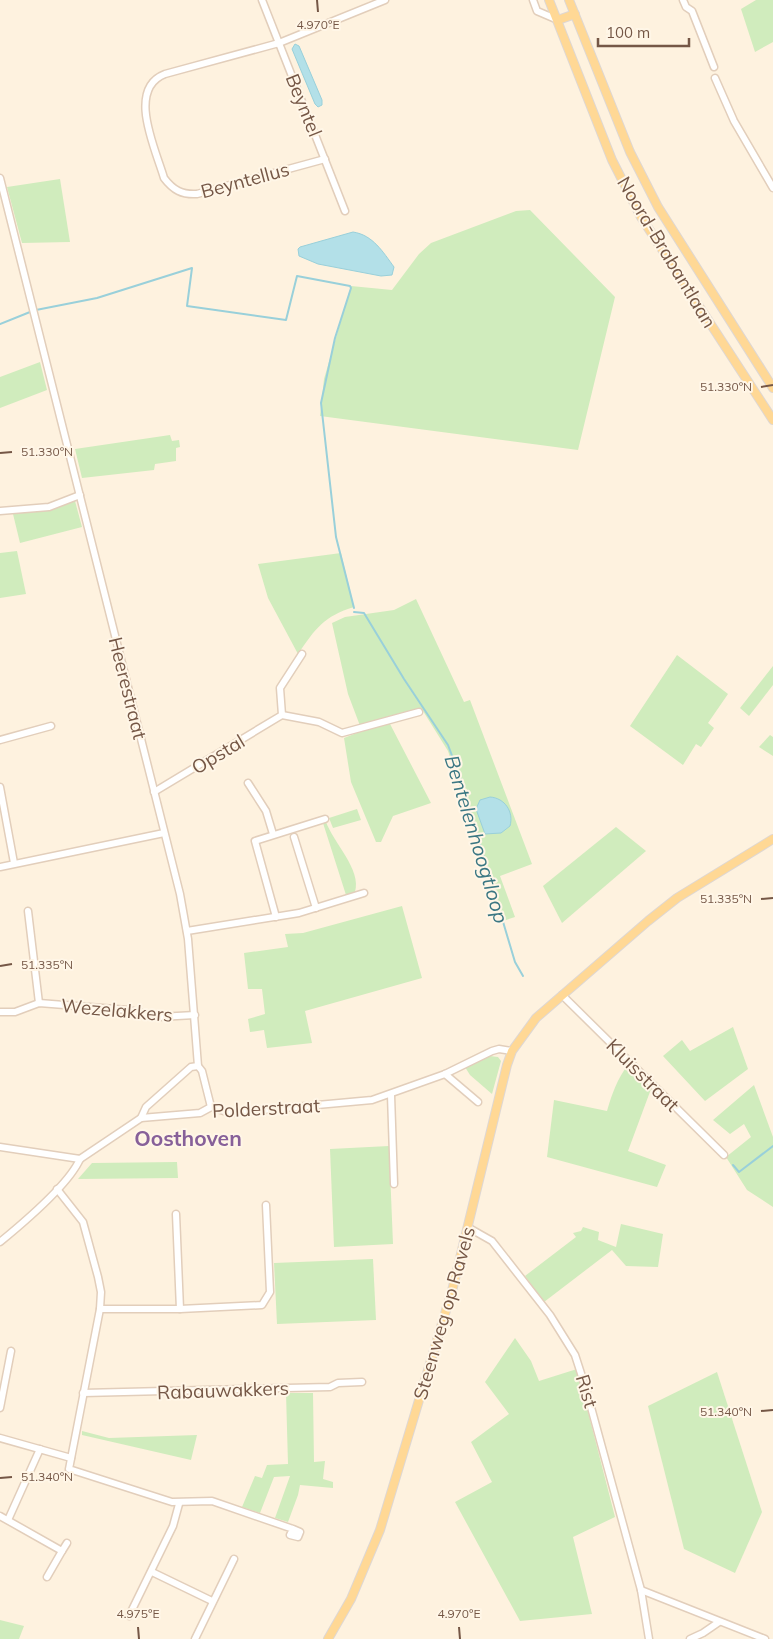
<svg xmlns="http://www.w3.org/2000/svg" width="773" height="1639" viewBox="0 0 773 1639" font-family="Mulish,sans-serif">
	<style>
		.green { fill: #d0ecbd }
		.water { fill: #b3e0e8; stroke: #99d0da }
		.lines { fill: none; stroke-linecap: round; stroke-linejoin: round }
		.stream { stroke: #99d0da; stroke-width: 2 }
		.minor-casing { stroke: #e2cebb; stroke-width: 9 }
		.major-casing { stroke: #ded7d3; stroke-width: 10 }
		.minor { stroke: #fff; stroke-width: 6 }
		.major { stroke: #ffd895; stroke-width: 8 }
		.ticks { fill: none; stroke: #755746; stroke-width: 2 }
		.labels { text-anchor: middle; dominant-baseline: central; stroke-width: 4; stroke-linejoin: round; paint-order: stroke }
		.street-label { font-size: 19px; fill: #755746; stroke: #fff6e7 }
		.water-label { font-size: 20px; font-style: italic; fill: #3b7783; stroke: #fff6e7 }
		.quarter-label { font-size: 21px; font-weight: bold; fill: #876099; stroke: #fff6e7 }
		.ticks-label { font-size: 12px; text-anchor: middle; fill: #755746; stroke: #fff6e7; stroke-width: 4; stroke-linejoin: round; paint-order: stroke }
	</style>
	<rect width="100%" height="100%" fill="#fef2df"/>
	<g class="green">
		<polygon points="756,0 773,0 773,42 755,52 741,9"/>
		<polygon points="60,179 70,242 22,243 7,187"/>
		<polygon points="530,210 615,297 578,450 320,416 324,379 351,286 392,290 419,254 431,243 516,211"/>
		<polygon points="40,362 47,390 0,408 0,377"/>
		<polygon points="170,435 172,441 179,440 180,447 176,448 176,461 155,464 154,470 82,478 75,449"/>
		<polygon points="73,500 75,501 82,527 20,543 13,514 46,510"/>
		<polygon points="17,551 26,594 0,598 0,553"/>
		<path d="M341 553 354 607C324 616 315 629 298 654L268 598 258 564Z"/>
		<polygon points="416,599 464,702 470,700 532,864 500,876 515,917 503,921 448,751 423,711 389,722 431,803 393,816 381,842 376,842 351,782 344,738 362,731 348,694 332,623 345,617 394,610"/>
		<polygon points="677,655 728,694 708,723 714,728 701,747 696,744 683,765 630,726"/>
		<polygon points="773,666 773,685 749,716 740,708"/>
		<polygon points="770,735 773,737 773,756 759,747"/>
		<polygon points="357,809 361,820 333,828 329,818"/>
		<path d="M326 822C333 842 362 870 355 892L346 895 323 823Z"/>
		<polygon points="616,827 646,851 562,923 543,886"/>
		<polygon points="402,906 422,978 305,1011 312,1043 267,1048 264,1030 250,1032 248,1019 265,1014 262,989 248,989 244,953 288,947 285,934 303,933"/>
		<polygon points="733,1027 748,1069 705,1101 663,1056 682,1040 690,1051"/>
		<polygon points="490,1056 498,1057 501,1061 492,1094 470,1075 465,1067"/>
		<path d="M628 1065 651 1089 628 1151 666 1165 657 1187 547 1157 554 1100 607 1111C612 1094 617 1079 628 1065Z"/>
		<polygon points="754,1085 773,1137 773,1207 747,1190 726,1157 751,1137 744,1124 730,1134 713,1120"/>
		<polygon points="389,1146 393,1244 334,1247 330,1149"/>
		<polygon points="177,1162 178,1178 78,1179 92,1163"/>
		<polygon points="621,1224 663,1234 658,1267 626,1266 612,1250 544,1302 525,1276 576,1237 573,1233 581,1231 583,1227 599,1232 598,1240 616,1247"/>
		<polygon points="373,1259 376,1320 277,1324 274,1263"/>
		<polygon points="515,1338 531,1361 539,1381 577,1369 615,1517 573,1537 592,1614 520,1621 455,1502 492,1482 471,1442 509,1414 485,1382"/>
		<polygon points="717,1372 762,1512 735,1573 684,1549 648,1406"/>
		<polygon points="286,1393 313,1393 314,1462 325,1461 323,1479 333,1482 333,1488 300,1485 298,1495 288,1522 275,1518 290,1476 274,1477 260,1513 242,1507 255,1476 262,1478 267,1465 288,1464"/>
		<polygon points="82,1431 109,1438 197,1435 191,1460 82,1435"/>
		<polygon points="0,1620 24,1626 19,1639 0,1639"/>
	</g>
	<g class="water">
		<polygon points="295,44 299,46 322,100 322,105 318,107 315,104 292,49"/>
		<path d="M353 232C373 235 383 252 394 267L392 275 381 276 318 264 299 256 298 249 300 247Z"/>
		<path d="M490 797C505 798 514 812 510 826L501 833 485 834 476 809 480 800Z"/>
	</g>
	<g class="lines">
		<g class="stream">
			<polyline points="36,310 97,298 192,268 187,306 286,320 297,276 350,286 351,288 335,338 321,403 336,537 354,608"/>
			<polyline points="0,324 30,312"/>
			<polyline points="354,612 364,613 404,679 448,745 460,777 515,962 523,976"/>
			<polyline points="733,1165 739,1172 773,1146"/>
		</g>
		<g class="minor-casing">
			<g id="minor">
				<polyline points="262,0 345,211"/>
				<polyline points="533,0 537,11 558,20"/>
				<polyline points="683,0 686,7 692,11 714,67"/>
				<polyline points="715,78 734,121 773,188"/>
				<path d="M325 159 197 194C182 195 173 190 164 178 156 150 126 89 165 74L279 43 385 0"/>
				<polyline points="0,178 180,894 188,939 198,1066 202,1071 211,1107"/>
				<polyline points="0,511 49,507 80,495"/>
				<polyline points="282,715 319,722 342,733 419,712"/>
				<polyline points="0,740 51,726"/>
				<polyline points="248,783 266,811 273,834"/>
				<polyline points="0,787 14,863"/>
				<polyline points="154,792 282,715 280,688 302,654"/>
				<polyline points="294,837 316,908"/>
				<polyline points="0,867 164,833"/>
				<polyline points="28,911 39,1003"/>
				<polyline points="276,917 255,841 325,819"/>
				<polyline points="187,931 299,913 364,893"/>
				<polyline points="562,995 724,1155"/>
				<polyline points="0,1012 15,1012 39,1003 128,1010 159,1017 195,1015"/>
				<polyline points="445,1074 478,1102"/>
				<polyline points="391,1095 394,1184"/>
				<polyline points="211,1107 230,1113 372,1100 445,1074 492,1051 499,1049 512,1051"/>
				<polyline points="141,1118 146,1107 191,1067 198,1066"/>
				<polyline points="0,1147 80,1159"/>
				<polyline points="80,1159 141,1118 200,1113 211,1107"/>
				<polyline points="57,1189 83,1222 98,1277 101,1292 100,1309 69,1469 172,1502 212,1501 293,1529 300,1532 298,1537 290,1535 293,1529"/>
				<polyline points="176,1214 180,1309"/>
				<polyline points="469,1228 492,1241 550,1315 575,1355 586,1389 641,1590 649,1639"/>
				<path d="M0 1242C22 1224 69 1184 80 1159"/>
				<polyline points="100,1309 180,1309 262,1305 270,1292 266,1205"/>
				<polyline points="83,1393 330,1387 338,1383 362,1382"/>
				<polyline points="0,1408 11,1351"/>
				<polyline points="0,1438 71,1458"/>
				<polyline points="0,1516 62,1551 47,1577"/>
				<polyline points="8,1520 40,1449"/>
				<polyline points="62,1551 67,1543"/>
				<polyline points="152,1572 212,1601"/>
				<polyline points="641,1590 765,1639"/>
				<polyline points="129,1616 173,1526 179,1504"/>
				<polyline points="195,1639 234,1559"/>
				<polyline points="690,1639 703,1633 719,1622"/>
			</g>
		</g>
		<g class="major-casing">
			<g id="major">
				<polyline points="549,0 612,160 641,217 773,420"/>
				<polyline points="569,0 630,152 658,207 773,388"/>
				<polyline points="558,20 575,14"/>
				<polyline points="328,1639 351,1599 380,1530 453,1287 507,1065 512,1051 536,1018 648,921 677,898 773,839"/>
			</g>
		</g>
		<use href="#minor" class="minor"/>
		<use href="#major" class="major"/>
	</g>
	<path class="ticks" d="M317 0 318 12M761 387 773 385M0 453 12 452M761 899 773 898M0 966 12 964M761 1411 773 1410M0 1478 12 1477M138 1627 139 1639M459 1627 460 1639"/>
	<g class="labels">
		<g class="street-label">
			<text transform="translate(304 105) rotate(68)">Beyntel</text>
			<text transform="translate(245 180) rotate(-15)">Beyntellus</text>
			<text transform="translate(667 252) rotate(59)">Noord-Brabantlaan</text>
			<text transform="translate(128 688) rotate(76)">Heerestraat</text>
			<text transform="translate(218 754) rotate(-31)">Opstal</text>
			<text transform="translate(117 1010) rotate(5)">Wezelakkers</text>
			<text transform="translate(643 1075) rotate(45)">Kluisstraat</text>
			<text transform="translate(266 1108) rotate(-3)">Polderstraat</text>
			<text transform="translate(444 1313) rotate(-74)">Steenweg op Ravels</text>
			<text transform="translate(223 1390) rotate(-2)">Rabauwakkers</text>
			<text transform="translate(587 1391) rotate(73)">Rist</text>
		</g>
		<g class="water-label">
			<text transform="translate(477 839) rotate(73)">Bentelenhoogtloop</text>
		</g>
		<g class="quarter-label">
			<text x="188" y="1138">Oosthoven</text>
		</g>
	</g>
	<g class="ticks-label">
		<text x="318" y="29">4.970°E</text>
		<text x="726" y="391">51.330°N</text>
		<text x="47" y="456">51.330°N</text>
		<text x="726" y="903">51.335°N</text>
		<text x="47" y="969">51.335°N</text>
		<text x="726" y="1416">51.340°N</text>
		<text x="47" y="1481">51.340°N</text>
		<text x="138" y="1618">4.975°E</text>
		<text x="459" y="1618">4.970°E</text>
	</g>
	<path d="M598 38v8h91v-8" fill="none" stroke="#755746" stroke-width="2.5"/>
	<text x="606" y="38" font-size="15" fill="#755746" stroke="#fff6e7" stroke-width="4" paint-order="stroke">100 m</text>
</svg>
